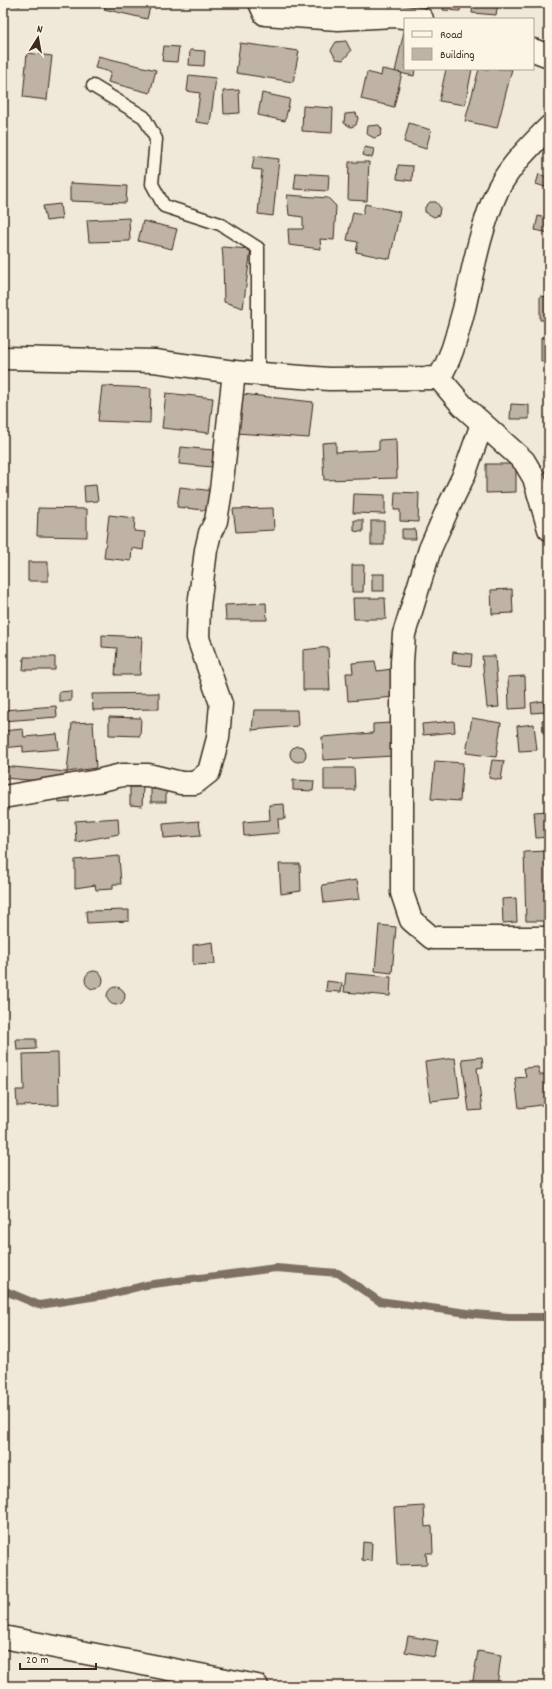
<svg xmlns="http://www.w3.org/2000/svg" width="552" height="1689" viewBox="0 0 552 1689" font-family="Dekko,sans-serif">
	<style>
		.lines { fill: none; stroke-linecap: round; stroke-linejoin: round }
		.stream { stroke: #7e7163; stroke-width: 8 }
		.building { fill: #beb3a4; stroke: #3b2a1e }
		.service-casing { stroke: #3b2a1e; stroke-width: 15 }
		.minor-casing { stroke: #3b2a1e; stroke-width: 25 }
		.service { stroke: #fcf5e5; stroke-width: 12 }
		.minor { stroke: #fcf5e5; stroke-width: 22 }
	</style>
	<rect width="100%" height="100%" fill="#f0e9d9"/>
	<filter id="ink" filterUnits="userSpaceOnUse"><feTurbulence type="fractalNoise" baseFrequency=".025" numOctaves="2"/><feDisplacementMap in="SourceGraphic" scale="8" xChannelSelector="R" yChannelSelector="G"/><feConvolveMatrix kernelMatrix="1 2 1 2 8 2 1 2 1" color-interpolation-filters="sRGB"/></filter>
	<g filter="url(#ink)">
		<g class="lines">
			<polyline class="stream" points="3,1290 39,1305 111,1294 146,1285 276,1268 338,1273 379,1301 475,1314 509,1317 549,1317"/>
		</g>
		<g class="building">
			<polygon points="7,3 20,3 20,6"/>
			<polygon points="28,3 42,3 41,7"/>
			<polygon points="106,3 151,3 147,19 104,9"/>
			<polygon points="444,3 461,3 460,11 443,10"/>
			<polygon points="473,3 498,3 496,15 472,13"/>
			<polygon points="405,27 405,69 415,69 414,76 395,72"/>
			<polygon points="346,41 351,51 343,60 336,59 331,50 336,42"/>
			<polygon points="240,43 299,51 293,82 236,73"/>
			<polygon points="164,46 179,47 177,62 162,61"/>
			<polygon points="190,50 205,51 204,66 189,65"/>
			<polygon points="27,53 52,56 47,100 23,97"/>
			<polygon points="98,56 156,70 150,93 108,82 111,72 95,68"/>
			<polygon points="382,69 402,73 394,107 361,99 367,72 381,76"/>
			<polygon points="446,69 472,69 465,105 439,101"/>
			<polygon points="479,69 512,69 497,128 465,121"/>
			<polygon points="189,75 216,78 210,124 196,122 200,93 187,91"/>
			<polygon points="239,90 240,113 224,114 223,91"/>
			<polygon points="262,93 290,99 285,121 258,115"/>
			<polygon points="303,106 333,108 332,133 302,131"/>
			<polygon points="356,113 358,118 356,125 351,127 344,123 345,114"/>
			<polygon points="409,123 431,130 426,149 404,142"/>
			<polygon points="379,125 382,130 380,136 374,138 367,134 368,126"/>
			<polygon points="365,147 374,149 372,158 363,155"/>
			<polygon points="254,156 279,159 273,216 258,214 262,170 252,169"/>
			<polygon points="349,162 369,162 367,201 348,200"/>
			<polygon points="398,165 413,166 412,181 397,179"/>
			<polygon points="296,173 329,175 328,191 294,189"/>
			<polygon points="539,174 549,178 548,188 536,184"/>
			<polygon points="70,183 127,186 126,203 70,201"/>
			<polygon points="287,195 328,198 336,206 334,240 320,239 321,249 289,245 288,229 303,229 303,217 289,215"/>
			<polygon points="430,202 436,202 440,207 439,215 434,217 425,212 425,207"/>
			<polygon points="60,204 62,219 46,221 43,206"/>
			<polygon points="365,204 400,212 390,259 356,252 358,242 347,240 353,212 363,214"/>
			<polygon points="538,216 549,219 549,233 535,230"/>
			<polygon points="129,218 130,241 89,242 87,220"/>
			<polygon points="143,221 177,229 172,249 138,241"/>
			<polygon points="222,247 251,249 243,308 224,302 223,259"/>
			<polygon points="540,296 549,297 549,320 540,320"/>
			<polygon points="541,337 549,337 549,362 541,361"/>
			<polygon points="102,386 151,388 150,423 98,421"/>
			<polygon points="166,393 213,398 209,433 162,428"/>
			<polygon points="242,394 313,402 309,438 236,433"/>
			<polygon points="511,404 529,405 529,419 510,419"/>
			<polygon points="396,439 397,478 324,480 322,443 336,442 336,452 379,450 379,440"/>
			<polygon points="181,447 213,450 212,467 179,464"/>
			<polygon points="486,464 516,464 516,492 486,493"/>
			<polygon points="96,485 98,501 85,502 84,486"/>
			<polygon points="180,487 214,491 212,511 177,507"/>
			<polygon points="395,492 419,493 418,522 400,521 400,510 394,510"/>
			<polygon points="354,494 385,495 385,514 353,513"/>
			<polygon points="38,508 87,509 87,537 37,536"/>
			<polygon points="273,508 274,530 236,532 233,509"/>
			<polygon points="109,515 135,518 134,531 145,532 143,550 132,548 131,561 104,558"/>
			<polygon points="354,520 363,520 363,532 354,531"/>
			<rect x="371" y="521" width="13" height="24"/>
			<polygon points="402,529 415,529 416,539 402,539"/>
			<rect x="28" y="562" width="20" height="19"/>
			<polygon points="352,565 364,565 363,592 352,592"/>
			<rect x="372" y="574" width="12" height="17"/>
			<polygon points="512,589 513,613 492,614 491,590"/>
			<polygon points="353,598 385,598 386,619 354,619"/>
			<polygon points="266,603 267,620 226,620 225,605"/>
			<polygon points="102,635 142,637 140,675 115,675 117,648 102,647"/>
			<polygon points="3,636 6,643 3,647"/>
			<polygon points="328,647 330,690 303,690 303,650"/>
			<polygon points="453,652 472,654 471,666 452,664"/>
			<polygon points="482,656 495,656 499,707 487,708"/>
			<polygon points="24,657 55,657 55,670 23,670"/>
			<polygon points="375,661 377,671 392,669 395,697 348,701 346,673 353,673 352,663"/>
			<polygon points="525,676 526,708 509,709 508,677"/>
			<polygon points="71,691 71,701 59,701 59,692"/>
			<polygon points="159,693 159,709 93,710 92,694"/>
			<polygon points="543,701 545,712 532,713 531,703"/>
			<polygon points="56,706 57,717 3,721 3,710"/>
			<polygon points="254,710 297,710 298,726 252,730"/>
			<polygon points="109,717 141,718 140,736 109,735"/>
			<polygon points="472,718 501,723 496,757 466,753"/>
			<polygon points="549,719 549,732 543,733 542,720"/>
			<polygon points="454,721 455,732 423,735 422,724"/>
			<polygon points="93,722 96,768 67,772 72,723"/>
			<polygon points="391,723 393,756 323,760 322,737 373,733 373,724"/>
			<polygon points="534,724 537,750 519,751 517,726"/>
			<polygon points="23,729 24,737 57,734 59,749 23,752 23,746 3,748 3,731"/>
			<circle cx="298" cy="754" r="8"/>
			<polygon points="492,760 504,761 501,780 489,778"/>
			<polygon points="435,761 463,763 460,801 431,799"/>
			<polygon points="3,766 67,772 66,783 3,778"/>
			<polygon points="324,768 354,768 355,790 324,790"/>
			<polygon points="293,780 314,781 313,791 293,790"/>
			<polygon points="130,787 143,787 142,806 130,805"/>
			<rect x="151" y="789" width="15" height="13"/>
			<polygon points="58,794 70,794 70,802 59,803"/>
			<polygon points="284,804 285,819 278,819 279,833 244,836 243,822 270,820 269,805"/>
			<polygon points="549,811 549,837 536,838 534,812"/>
			<polygon points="118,818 119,834 76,842 75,821"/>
			<polygon points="199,821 201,835 164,838 163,824"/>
			<polygon points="549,851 549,921 526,921 524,852"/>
			<polygon points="119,856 121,884 113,884 113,889 96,890 95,885 75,888 75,860"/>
			<polygon points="279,864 300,864 301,891 281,894"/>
			<polygon points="357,880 360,899 324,903 322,885"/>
			<polygon points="516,898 517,922 503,923 502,899"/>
			<polygon points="129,910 129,921 87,923 86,911"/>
			<polygon points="379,925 396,927 392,973 375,971"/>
			<polygon points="213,942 215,964 193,965 193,945"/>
			<circle cx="94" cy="980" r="9"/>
			<polygon points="346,973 391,977 390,996 344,992"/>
			<polygon points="327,981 342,983 341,992 326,991"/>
			<circle cx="116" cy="996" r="9"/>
			<polygon points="16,1039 36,1039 36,1049 17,1050"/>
			<polygon points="58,1053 59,1105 17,1106 16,1090 24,1090 23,1054"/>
			<polygon points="482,1057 483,1067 477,1068 482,1110 469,1111 462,1059"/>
			<polygon points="455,1058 460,1098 430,1101 425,1062"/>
			<polygon points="538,1067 540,1075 549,1074 549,1104 519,1108 515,1078 526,1077 524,1068"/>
			<polygon points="424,1506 425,1527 432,1526 433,1553 426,1553 427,1564 397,1565 394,1508"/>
			<polygon points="363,1542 372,1543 371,1561 362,1560"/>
			<polygon points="408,1636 438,1641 435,1657 405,1652"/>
			<polygon points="478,1651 501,1655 497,1686 472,1686"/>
		</g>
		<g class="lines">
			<g class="service-casing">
				<polyline id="service" points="93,86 144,117 156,139 152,184 164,206 220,224 258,248 258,373"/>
			</g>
			<g class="minor-casing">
				<g id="minor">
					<polyline points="260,3 265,14 338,19 394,16 422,19"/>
					<polyline points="533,50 549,56"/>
					<path d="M3 358 154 361 234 372 329 379 439 378C453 355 457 334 464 309 473 269 481 226 498 189 510 166 531 145 549 127"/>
					<polyline points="439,378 463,406 524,461 534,478 549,529"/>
					<polyline points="482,424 464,475 449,506 430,549 404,634 402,662 402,893 411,920 432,938 549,938"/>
					<polyline points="3,797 97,781 122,775 148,775 181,783 195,783 209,772 218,738 221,704 198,638 199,606 206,550 210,533 216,521 221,490 234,372"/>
					<polyline points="3,1637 257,1686"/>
				</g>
			</g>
			<use href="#service" class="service"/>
			<use href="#minor" class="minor"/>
		</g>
	</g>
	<rect width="552" height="1689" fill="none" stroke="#fcf5e5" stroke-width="16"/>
	<rect x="8" y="8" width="536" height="1673" fill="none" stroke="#3b2a1e" stroke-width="1.5" filter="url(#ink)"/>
	<rect x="404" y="18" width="130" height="52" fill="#fcf5e5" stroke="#afa495"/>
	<rect x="412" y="31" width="20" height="6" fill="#fcf5e5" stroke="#afa495"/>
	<text x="440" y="38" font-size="12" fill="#3b2a1e">Road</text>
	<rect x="412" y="48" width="20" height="12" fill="#beb3a4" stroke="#afa495"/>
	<text x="440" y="58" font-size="12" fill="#3b2a1e">Building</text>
	<g transform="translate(38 38) rotate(11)" stroke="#fcf5e5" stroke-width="3" paint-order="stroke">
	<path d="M0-3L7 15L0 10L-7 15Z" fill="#3b2a1e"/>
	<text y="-6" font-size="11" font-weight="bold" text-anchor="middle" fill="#3b2a1e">N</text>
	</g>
	<path d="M20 1663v6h76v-6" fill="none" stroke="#3b2a1e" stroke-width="2"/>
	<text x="26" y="1663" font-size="12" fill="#3b2a1e" stroke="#fcf5e5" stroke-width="3" paint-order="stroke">20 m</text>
</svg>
